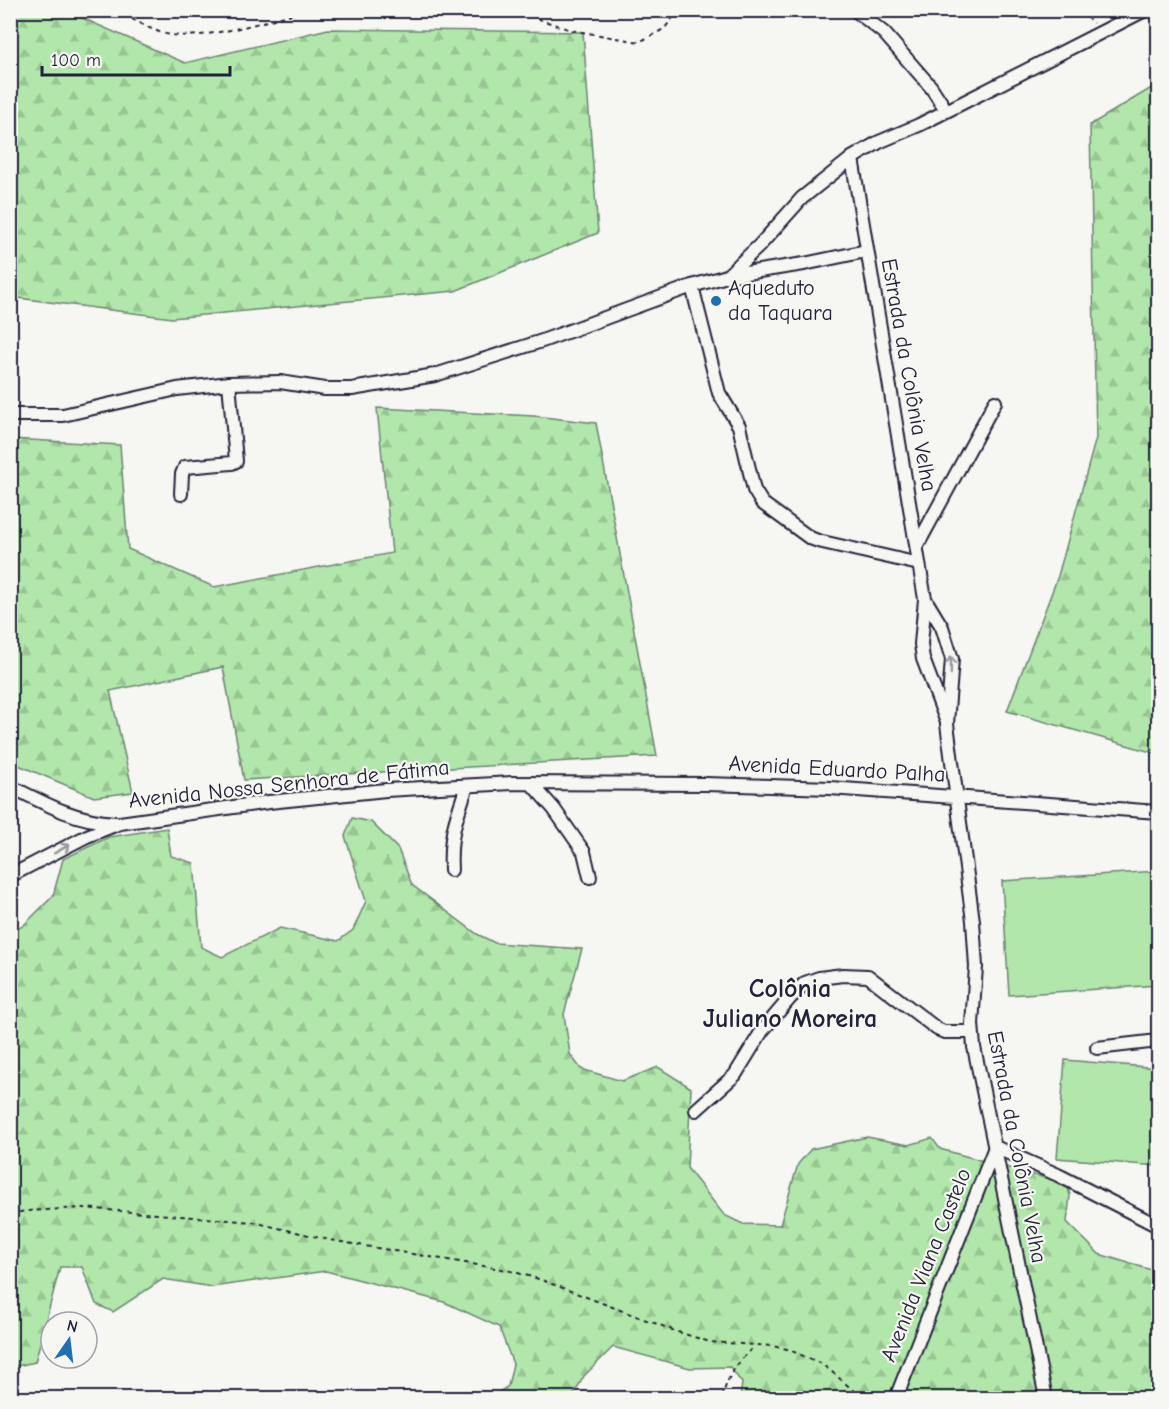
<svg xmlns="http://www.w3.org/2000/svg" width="1169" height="1409" viewBox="0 0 1169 1409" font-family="'Comic Neue',sans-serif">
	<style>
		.grass { fill: #b1e7aa; stroke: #6a8472; stroke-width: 1.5 }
		.forest { fill: url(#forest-firs); stroke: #6a8472; stroke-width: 1.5 }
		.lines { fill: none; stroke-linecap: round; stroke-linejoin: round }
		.minor-casing { stroke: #22223b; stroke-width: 16 }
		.path { stroke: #22223b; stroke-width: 2; stroke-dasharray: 4.5 4.5; stroke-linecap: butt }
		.minor { stroke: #f6f6f2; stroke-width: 12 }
		.oneway { stroke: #9797a0 }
		.poi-dot { fill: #1f6fb2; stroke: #f6f6f2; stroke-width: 2 }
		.labels { text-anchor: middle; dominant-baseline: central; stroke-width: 4.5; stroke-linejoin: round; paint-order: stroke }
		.poi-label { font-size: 22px; fill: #22223b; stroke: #f6f6f2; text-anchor: start }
		.street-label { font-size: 22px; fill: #22223b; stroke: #f6f6f2 }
		.quarter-label { font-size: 26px; font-weight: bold; fill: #22223b; stroke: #f6f6f2 }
	</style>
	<defs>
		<pattern id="forest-firs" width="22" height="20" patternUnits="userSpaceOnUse" patternTransform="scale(1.5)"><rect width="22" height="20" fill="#b1e7aa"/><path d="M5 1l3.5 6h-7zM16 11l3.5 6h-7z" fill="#98c693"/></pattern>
	</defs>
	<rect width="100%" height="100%" fill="#f6f6f2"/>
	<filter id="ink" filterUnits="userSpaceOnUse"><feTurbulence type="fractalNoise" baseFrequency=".0167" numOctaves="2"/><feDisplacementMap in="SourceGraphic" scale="12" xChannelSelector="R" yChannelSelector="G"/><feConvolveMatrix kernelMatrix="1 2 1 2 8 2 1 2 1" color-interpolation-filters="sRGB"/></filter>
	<g filter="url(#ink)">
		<g class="grass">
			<polygon points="1158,871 1158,985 1009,995 1002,881"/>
			<polygon points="1065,1060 1158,1068 1158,1166 1057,1158"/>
		</g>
		<g class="forest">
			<polygon points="11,11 66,11 185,63 328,29 583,32 598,233 455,291 172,318 11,297"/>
			<polygon points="1158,84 1158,754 1007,711 1058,576 1096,438 1090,125"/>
			<polygon points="377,408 534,416 596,423 657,756 244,780 223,667 110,691 133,792 94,797 11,762 11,439 120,445 128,549 214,587 392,553"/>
			<polygon points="352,818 371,822 398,849 412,885 477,934 495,943 582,949 564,1014 570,1054 581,1069 622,1081 658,1067 691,1088 687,1168 724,1215 743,1224 780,1225 798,1164 811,1149 867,1137 909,1145 932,1138 940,1149 1067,1184 1070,1195 1067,1222 1099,1254 1158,1272 1158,1398 740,1398 742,1383 730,1367 690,1368 613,1347 584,1376 572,1398 490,1398 508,1386 513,1364 499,1327 444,1302 326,1271 212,1287 163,1279 113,1312 96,1304 82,1267 60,1267 35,1362 11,1367 11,932 23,926 53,896 63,859 109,837 167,828 171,856 194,863 201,947 222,957 280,928 338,941 353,930 366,901 345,836"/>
		</g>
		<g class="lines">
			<g class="minor-casing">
				<g id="minor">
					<polyline points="855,10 884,33 931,87 946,110"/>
					<polyline points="852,158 925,599 921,644 923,659 946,720"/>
					<polyline points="727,276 804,264 866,251"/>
					<polyline points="692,286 719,393 739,426 754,490 762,503 810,538 818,541 919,564"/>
					<polyline points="10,415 63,415 177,389 229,383 280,382 325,389 352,389 435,375 542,341 692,286 727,276 759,246 802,198 852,158 879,142 919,125 1145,10"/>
					<polyline points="181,494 182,474 185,467 232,463 236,461 229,383"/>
					<polyline points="917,546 995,402"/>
					<polyline points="925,599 942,627 952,659 947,724 973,921 976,967 972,1024 974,1047 1046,1398"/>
					<polyline points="531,783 554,809 584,852 590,877"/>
					<path d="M10 786C45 804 76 821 116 823"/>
					<path d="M451 870C449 835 456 819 467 786"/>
					<polyline points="10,876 87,836 120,823 269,802 386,790 512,783 706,784 830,788 1158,812"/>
					<polyline points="1097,1048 1158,1041"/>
					<polyline points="696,1110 735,1075 762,1031 790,998 805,983 819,978 843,975 868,976 937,1029 944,1032 972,1032"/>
					<polyline points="896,1398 995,1147 1058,1175 1158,1226"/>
				</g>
			</g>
			<g class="path">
				<path d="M116 10C131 18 147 28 162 33 200 44 269 19 308 10"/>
				<polyline points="512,10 571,30 639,42 664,29 679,10"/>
				<polyline points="1080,10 1093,23"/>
				<polyline points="10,1214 26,1211 84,1208 253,1222 330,1240 507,1270 539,1279 678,1332 710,1342 772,1346 787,1349 820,1363 831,1371 862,1398"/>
				<path d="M722 1398C728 1374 737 1364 754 1346"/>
			</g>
			<use href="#minor" class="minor"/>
		</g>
		<defs><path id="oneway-shaft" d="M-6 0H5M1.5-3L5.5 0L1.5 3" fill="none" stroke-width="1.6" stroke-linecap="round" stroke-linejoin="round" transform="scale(1.5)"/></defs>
		<g class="oneway">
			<use href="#oneway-shaft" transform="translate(951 665) rotate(-89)"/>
			<use href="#oneway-shaft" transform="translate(62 849) rotate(-29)"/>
		</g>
	</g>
	<circle class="poi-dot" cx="716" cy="301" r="6"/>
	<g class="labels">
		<g class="poi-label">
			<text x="728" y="288">Aqueduto<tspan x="728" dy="25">da Taquara</tspan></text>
		</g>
		<g class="street-label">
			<text transform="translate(909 375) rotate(80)">Estrada da Colônia Velha</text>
			<text transform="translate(837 769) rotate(3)">Avenida Eduardo Palha</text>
			<text transform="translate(289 784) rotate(-6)">Avenida Nossa Senhora de Fátima</text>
			<text transform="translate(1017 1147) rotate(79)">Estrada da Colônia Velha</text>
			<text transform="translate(926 1265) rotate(-68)">Avenida Viana Castelo</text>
		</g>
		<g class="quarter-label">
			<text x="790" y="989">Colônia<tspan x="790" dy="30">Juliano Moreira</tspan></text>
		</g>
	</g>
	<rect width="1169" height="1409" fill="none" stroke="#f6f6f2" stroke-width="36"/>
	<rect x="18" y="18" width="1133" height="1373" fill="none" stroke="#22223b" stroke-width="2" filter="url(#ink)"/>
	<g transform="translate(69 1340) rotate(14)"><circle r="28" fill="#f6f6f2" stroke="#a1a1a9" stroke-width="1.5"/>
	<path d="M0-4.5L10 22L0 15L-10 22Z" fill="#1f6fb2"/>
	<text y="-9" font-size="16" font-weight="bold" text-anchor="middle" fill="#22223b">N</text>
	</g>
	<path d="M42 66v9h188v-9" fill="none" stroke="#22223b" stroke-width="3"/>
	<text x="51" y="66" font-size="18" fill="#22223b" stroke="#f6f6f2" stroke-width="4.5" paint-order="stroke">100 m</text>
</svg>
